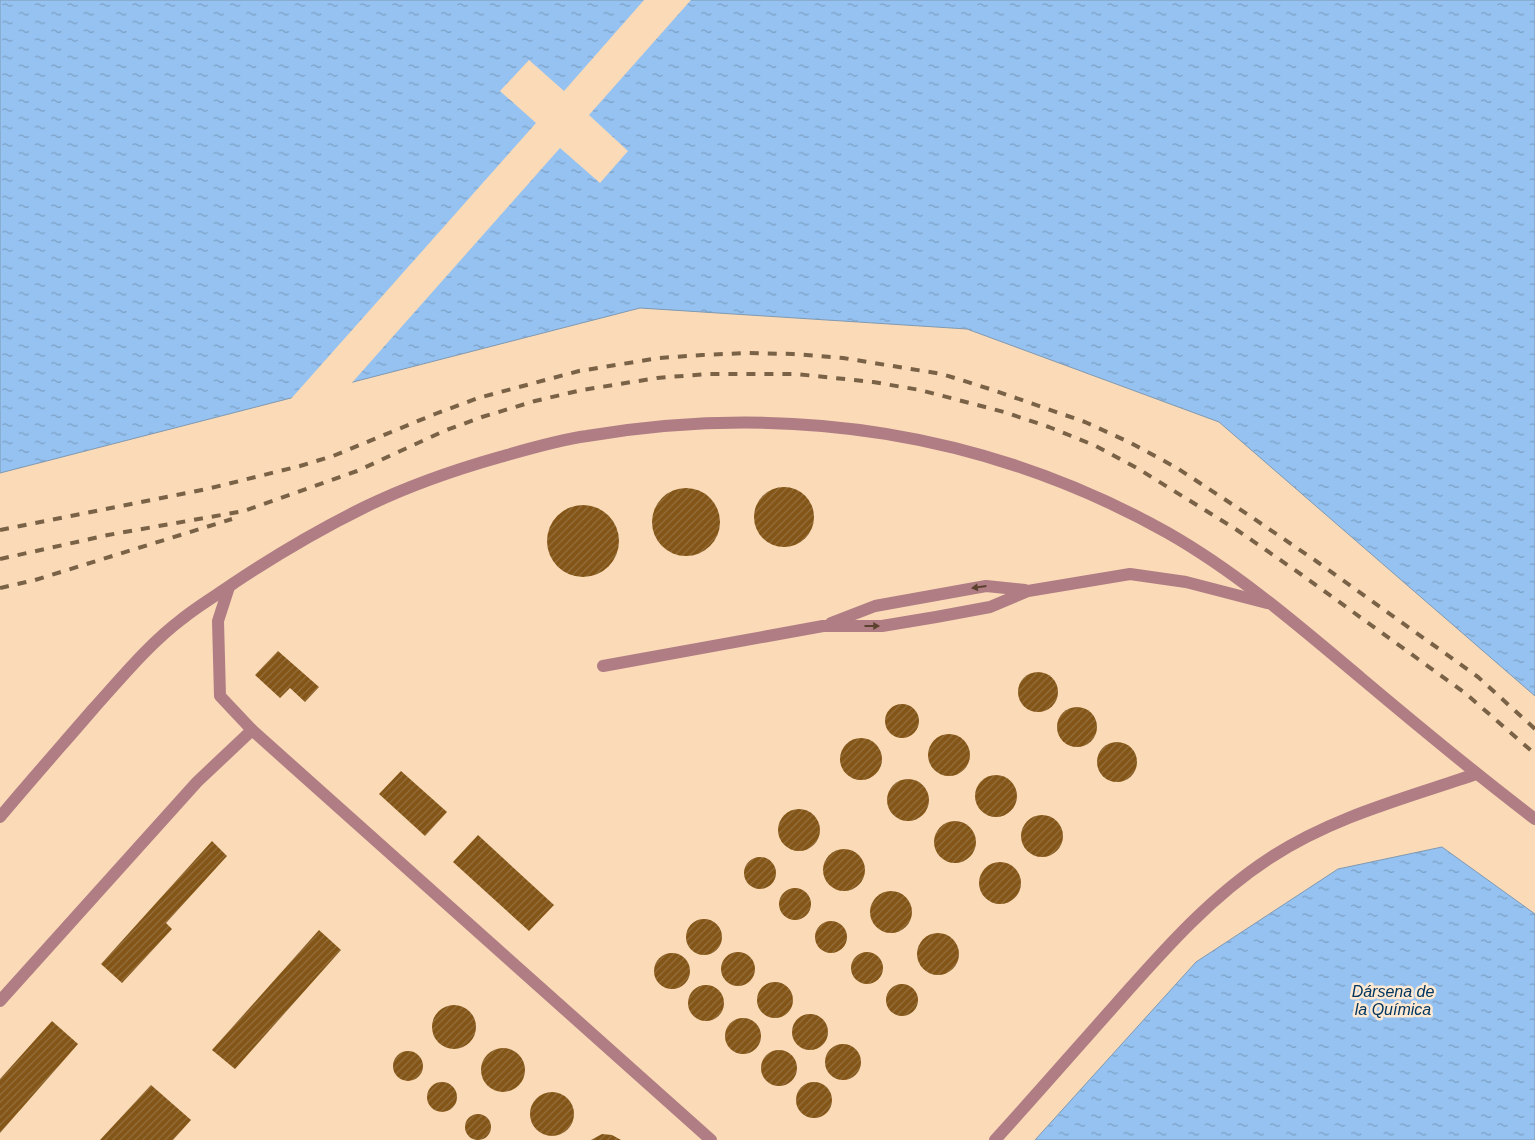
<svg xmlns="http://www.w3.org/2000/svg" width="1535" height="1140" viewBox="0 0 1535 1140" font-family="Helvetica,sans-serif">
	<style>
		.water { fill: url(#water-ripples); stroke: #7f99b2 }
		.pier { fill: #fadab7 }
		.building { fill: url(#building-hatch) }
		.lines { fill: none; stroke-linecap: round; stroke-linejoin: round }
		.minor { stroke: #b07d84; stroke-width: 12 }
		.rail { stroke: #7a6247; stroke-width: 4; stroke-dasharray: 9 9; stroke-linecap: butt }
		.oneway { fill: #5c422e }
		.labels { text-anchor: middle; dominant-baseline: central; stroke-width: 5; stroke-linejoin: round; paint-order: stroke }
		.water-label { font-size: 16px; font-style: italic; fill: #013660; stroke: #ffe9d2 }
	</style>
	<defs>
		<pattern id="water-ripples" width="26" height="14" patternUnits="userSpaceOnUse" patternTransform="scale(1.25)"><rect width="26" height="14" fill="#95c2f1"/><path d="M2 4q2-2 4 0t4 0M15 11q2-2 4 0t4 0" fill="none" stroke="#7c9fc3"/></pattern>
		<pattern id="building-hatch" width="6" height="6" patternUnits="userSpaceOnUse" patternTransform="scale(1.25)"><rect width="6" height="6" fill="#835516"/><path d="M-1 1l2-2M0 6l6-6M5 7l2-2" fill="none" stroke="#957040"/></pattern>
	</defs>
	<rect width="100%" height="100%" fill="#fadab7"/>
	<g class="water">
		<polygon points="0,0 1535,0 1535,696 1219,422 967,329 640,308 0,473"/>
		<polygon points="1442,847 1535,914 1535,1140 1035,1140 1196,962 1338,869"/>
	</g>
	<polygon class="pier" points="644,0 691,0 589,115 628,151 600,183 560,148 350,385 289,401 536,123 500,91 529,60 564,91"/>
	<g class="building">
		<circle cx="784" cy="517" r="30"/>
		<circle cx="686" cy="522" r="34"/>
		<circle cx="583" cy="541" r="36"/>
		<polygon points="278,651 319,687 305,702 290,688 280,698 255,675"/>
		<circle cx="1038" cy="692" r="20"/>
		<circle cx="902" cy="721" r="17"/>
		<circle cx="1077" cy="727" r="20"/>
		<circle cx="949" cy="755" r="21"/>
		<circle cx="861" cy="759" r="21"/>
		<circle cx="1117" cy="762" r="20"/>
		<polygon points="401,771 447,812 425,836 379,794"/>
		<circle cx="996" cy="796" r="21"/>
		<circle cx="908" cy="800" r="21"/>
		<circle cx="799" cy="830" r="21"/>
		<circle cx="1042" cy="836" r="21"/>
		<circle cx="955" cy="842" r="21"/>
		<polygon points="478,835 554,905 529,931 453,862"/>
		<polygon points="212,841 227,856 166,923 172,929 122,983 101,964"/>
		<circle cx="844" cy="870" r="21"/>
		<circle cx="760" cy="873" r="16"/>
		<circle cx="1000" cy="883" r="21"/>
		<circle cx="795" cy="904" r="16"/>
		<circle cx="891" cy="912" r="21"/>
		<circle cx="704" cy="937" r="18"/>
		<circle cx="831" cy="937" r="16"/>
		<polygon points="319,930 341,950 235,1069 212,1050"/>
		<circle cx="938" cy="954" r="21"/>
		<circle cx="738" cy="969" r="17"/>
		<circle cx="867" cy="968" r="16"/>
		<circle cx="672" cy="971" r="18"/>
		<circle cx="775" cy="1000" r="18"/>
		<circle cx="902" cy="1000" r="16"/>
		<circle cx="706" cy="1003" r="18"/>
		<circle cx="454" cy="1027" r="22"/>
		<circle cx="810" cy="1032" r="18"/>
		<circle cx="743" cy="1036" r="18"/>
		<polygon points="52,1021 78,1044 0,1133 0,1079"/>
		<circle cx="843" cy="1062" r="18"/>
		<circle cx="503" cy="1070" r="22"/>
		<circle cx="779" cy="1068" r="18"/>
		<circle cx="408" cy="1066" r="15"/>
		<circle cx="442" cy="1097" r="15"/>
		<circle cx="814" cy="1100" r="18"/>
		<polygon points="151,1085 191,1120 173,1140 100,1140"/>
		<circle cx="552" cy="1114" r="22"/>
		<circle cx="478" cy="1127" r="13"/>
		<polygon points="602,1134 612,1135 621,1140 591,1140"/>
	</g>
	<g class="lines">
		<g class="minor">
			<polyline points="229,587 218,621 220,696 252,730"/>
			<polyline points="831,623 875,606 986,586 1025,590"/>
			<polyline points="603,666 823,626 882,626 936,617 990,607 1028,591 1130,574 1186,582 1267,603"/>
			<path d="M0 817C31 780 63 744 94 708 122 677 149 644 182 619 198 606 217 595 234 583 276 555 320 529 365 507 408 486 454 470 500 457 528 449 558 440 587 436 789 402 988 432 1168 533 1238 573 1299 626 1361 678 1418 726 1476 774 1535 819"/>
			<polyline points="0,1001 197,782 252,730 711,1140"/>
			<path d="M995 1140C1036 1095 1076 1049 1116 1004 1163 951 1210 897 1270 858 1332 817 1406 798 1476 774"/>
		</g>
		<g class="rail">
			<polyline points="0,530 207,489 300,466 333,456 435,414 478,398 579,371 659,358 702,355 747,353 793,354 843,358 942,374 993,390 1085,422 1131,443 1177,468 1247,514 1316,561 1478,677 1535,729"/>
			<polyline points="0,559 108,535 244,511 357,471 444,431 482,417 535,401 582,390 657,378 707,374 796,374 873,382 920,390 1004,412 1049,427 1096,446 1137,468 1237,530 1302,575 1465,693 1535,754"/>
			<polyline points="0,588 35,580 232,519"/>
		</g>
	</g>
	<defs><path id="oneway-solid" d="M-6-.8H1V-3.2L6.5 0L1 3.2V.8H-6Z" transform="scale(1.25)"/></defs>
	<g class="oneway">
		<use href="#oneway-solid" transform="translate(979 587) rotate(172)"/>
		<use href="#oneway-solid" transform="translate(872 626)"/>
	</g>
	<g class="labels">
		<g class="water-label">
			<text x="1393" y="991">Dársena de<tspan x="1393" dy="18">la Química</tspan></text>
		</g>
	</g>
</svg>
